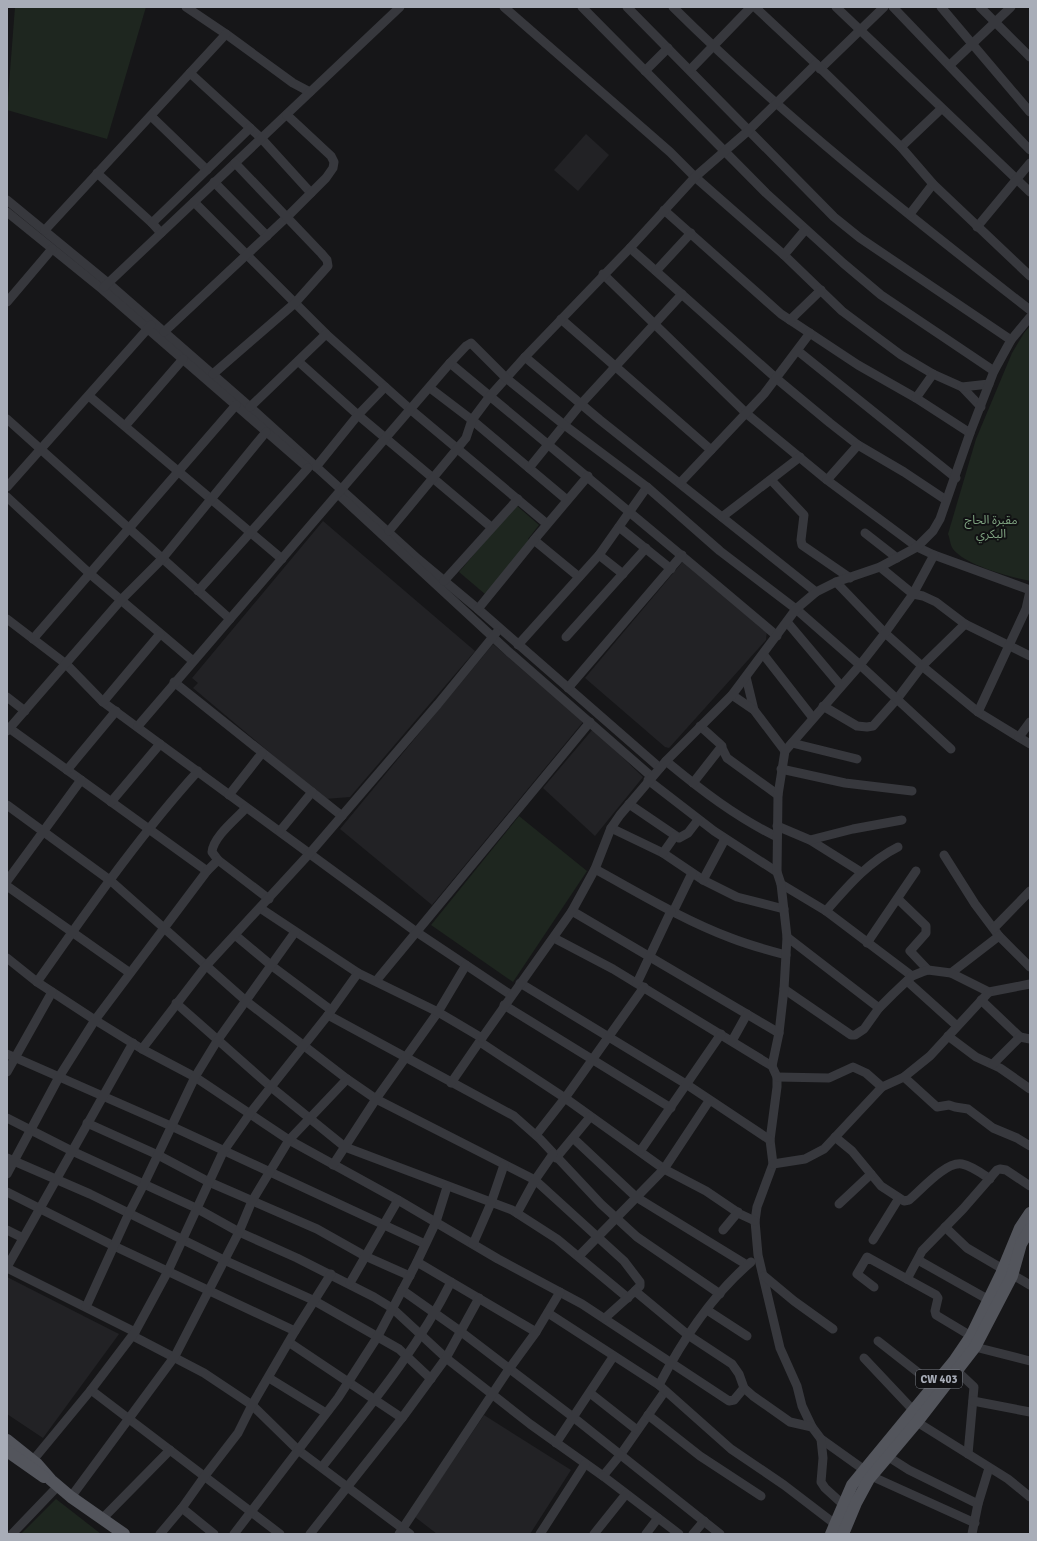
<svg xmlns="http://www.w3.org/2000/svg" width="1037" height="1541" viewBox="0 0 1037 1541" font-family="Signika,'Noto Sans Arabic',sans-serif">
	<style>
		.built { fill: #222225 }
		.green { fill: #1e261f }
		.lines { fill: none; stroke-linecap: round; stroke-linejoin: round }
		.minor { stroke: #37383d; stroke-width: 9 }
		.major { stroke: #53555c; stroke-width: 12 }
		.labels { text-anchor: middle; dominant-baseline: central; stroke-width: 4; stroke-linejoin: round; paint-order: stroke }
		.shield { fill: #111113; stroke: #7b7e86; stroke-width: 1 }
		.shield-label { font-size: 11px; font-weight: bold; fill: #a8adb8 }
		.park-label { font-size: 12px; fill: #7fa381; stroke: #111113 }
	</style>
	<rect width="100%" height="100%" fill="#161618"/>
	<g class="built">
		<polygon points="586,134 609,155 578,191 554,170"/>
		<polygon points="323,521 475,651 350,797 325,799 193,688 198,683 192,678"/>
		<polygon points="685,559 767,629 766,640 669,748 665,747 585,678"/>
		<polygon points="493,644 583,722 432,905 340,829"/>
		<polygon points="593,729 643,777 595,836 543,788"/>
		<polygon points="7,1277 119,1334 43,1438 7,1414"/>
		<polygon points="484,1415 571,1470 530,1534 437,1534 415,1517"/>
	</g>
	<g class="green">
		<polygon points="15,7 146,7 107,139 7,110"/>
		<path d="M1030 326V581C1010 577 965 565 953 549 950 545 950 538 948 534L976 439 1012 353 1024 333Z"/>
		<polygon points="516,505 539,525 528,539 531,542 485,594 459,572"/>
		<polygon points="519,816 587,871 513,982 431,925"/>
		<polygon points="56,1499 101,1534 21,1534"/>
	</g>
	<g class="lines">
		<g class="minor">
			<polyline points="186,7 226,34 293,83 310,92"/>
			<polyline points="504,7 670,152 695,177 784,255 842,311 901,355 933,374 962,387 981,407"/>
			<polyline points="582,7 766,193 843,263 881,295 994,371"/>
			<polyline points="627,7 834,217 860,238 1011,340"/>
			<path d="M673 7C784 117 907 214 1030 310"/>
			<polyline points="755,7 816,64"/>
			<polyline points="836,7 1030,192"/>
			<polyline points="893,7 1030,150"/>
			<polyline points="941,7 1030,112"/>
			<polyline points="980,7 1030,57"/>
			<polyline points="950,65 1011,7"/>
			<polyline points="820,69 884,7"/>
			<polyline points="690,70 751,7"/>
			<polyline points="645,71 668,48"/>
			<polyline points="190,73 261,138 311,193"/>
			<polyline points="151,116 207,170"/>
			<polyline points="901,147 941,109"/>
			<polyline points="97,173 152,223"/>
			<polyline points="214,182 267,236"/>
			<polyline points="7,200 108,283 250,407 418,559 478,609 660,768"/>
			<polyline points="194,202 326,334"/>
			<polyline points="664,210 781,314 858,365 916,398 970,433"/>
			<polyline points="7,212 102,289 307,467"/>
			<polyline points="910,214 933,184"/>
			<polyline points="977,227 1030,163"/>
			<polyline points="45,230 226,34"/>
			<polyline points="161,233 152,223 250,128"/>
			<polyline points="630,248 777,379 830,423 858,445 904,472 946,500"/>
			<polyline points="784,255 805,230"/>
			<polyline points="656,271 691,233"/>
			<polyline points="603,274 747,414 827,480 917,547 934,555 1030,590"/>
			<polyline points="104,287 400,7"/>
			<polyline points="7,302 52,249"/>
			<polyline points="561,319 711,450"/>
			<polyline points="790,320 821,290"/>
			<polyline points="164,332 287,217 326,178 333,168 334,162 331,156 287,115"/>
			<polyline points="798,351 956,478"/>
			<polyline points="525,357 600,420 816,592"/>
			<polyline points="299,362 358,415 491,527"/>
			<path d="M450 363C559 454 669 544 777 636"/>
			<polyline points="213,374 295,303 328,266 327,260 321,253 235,163"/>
			<polyline points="962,387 989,384"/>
			<polyline points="430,388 472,420 567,500"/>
			<polyline points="89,396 282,559"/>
			<polyline points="916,398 933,374"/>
			<polyline points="250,407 326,334 410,409 547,524"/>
			<polyline points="7,419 230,619"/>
			<polyline points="125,426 183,359"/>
			<polyline points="316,467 358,415 385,387"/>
			<polyline points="529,468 581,404 682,294"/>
			<polyline points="771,480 804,515 801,540 802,545 850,578"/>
			<polyline points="827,480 858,445"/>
			<polyline points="680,483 764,394 810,333"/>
			<polyline points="7,487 151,325"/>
			<polyline points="338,494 509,652 652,777"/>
			<polyline points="7,497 89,573 193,661"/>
			<polyline points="722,517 800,457"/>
			<polyline points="619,527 671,569"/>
			<polyline points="389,531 466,438 472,420 490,396 525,357 630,248 695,177 749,130 816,64 901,147 933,184 1030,276"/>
			<polyline points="865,533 897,558"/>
			<polyline points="599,555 623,574"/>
			<polyline points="880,567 913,594 923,596 936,602 965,624 1030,656"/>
			<polyline points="579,577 534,540 588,476"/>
			<polyline points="444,581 518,499"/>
			<polyline points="836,582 885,633 922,666 978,712 1030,744"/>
			<polyline points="198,591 308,468"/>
			<polyline points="478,609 534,540"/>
			<polyline points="7,619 66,664 103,702 160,744 415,931 511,995"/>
			<polyline points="787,622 841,686"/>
			<polyline points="566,637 646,548"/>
			<polyline points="33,639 236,405"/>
			<polyline points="518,645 599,555 647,487"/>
			<polyline points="763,654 813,718"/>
			<polyline points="746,677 754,710"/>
			<polyline points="174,682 342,816"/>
			<polyline points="568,688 682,555"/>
			<polyline points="732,695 754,710 785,751"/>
			<polyline points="7,697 25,711"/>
			<polyline points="103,702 160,634"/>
			<polyline points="823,706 857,726 867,727 873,726 897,699 922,666 965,624"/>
			<polyline points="978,712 1026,609 1030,591"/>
			<polyline points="138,726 450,363 466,346 471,343 506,378 563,424 647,487 720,551 796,609 860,665 951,749"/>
			<polyline points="700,726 720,744 727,758 778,795"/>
			<polyline points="9,728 207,871"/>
			<polyline points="7,731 121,600 162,559 266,432"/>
			<polyline points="1019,737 1030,722"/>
			<polyline points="792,743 857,759"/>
			<path d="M666 761C701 790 736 817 777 837"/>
			<polyline points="781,769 845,783 912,791"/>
			<polyline points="67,770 116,711"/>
			<polyline points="648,780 714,831 777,872"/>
			<polyline points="693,783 722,746"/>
			<polyline points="229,795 262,753"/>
			<polyline points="111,802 160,744"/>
			<polyline points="629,804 679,838 688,833 698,820"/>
			<polyline points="7,805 111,881 246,1001 347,1079 376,1099 535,1180 624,1261 640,1282 640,1286 635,1291"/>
			<path d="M246 808C236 819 213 837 212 852L218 860 269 899"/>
			<polyline points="777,826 810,840 861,872"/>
			<polyline points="611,828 663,853 703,880 737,897 784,909"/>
			<polyline points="280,831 312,792"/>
			<polyline points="810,840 853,829 902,820"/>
			<polyline points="663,853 675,836"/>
			<polyline points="944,855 975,904 999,936 1030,967"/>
			<path d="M595 869C639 893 683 920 731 938 749 945 767 950 786 955"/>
			<polyline points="703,880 725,839"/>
			<polyline points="7,881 81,780"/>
			<polyline points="781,884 826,911 912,976"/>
			<polyline points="7,886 130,973"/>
			<polyline points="898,899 926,926 926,933 910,951 928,970"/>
			<polyline points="260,908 358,973"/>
			<polyline points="572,911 779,1033"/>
			<path d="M826 911C848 886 868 862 898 847"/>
			<polyline points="673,912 692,873"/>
			<polyline points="994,928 1030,891"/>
			<polyline points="235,935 272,966 331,1010"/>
			<polyline points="787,937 879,1008"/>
			<polyline points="554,938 613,969 772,1066 777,1077 777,1087 770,1140 773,1164 757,1207 755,1221 758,1255 780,1348 797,1386 802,1406 812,1427 821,1439 863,1469"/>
			<polyline points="867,943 916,871"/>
			<polyline points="7,958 37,982 95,1020 142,1049 195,1077 289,1140 398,1200 498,1259 582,1304 729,1401 734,1400 744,1388"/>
			<polyline points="951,973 999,936"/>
			<polyline points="376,981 590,722"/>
			<polyline points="907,981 957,1026"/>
			<path d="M37 982C88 910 139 836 198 771"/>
			<polyline points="520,983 686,1084 770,1140"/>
			<polyline points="637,983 671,911"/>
			<polyline points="784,989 851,1035 855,1035 864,1029 879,1008 893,994 912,976 922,972 928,970 951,973 989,992 1030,984"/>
			<polyline points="981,1000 1020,1037"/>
			<polyline points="176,1003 271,1087 345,1147 512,1210 557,1239 628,1298"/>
			<polyline points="504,1005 671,1108"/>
			<polyline points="328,1015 514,1116 540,1139 601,1204 637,1237 720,1294"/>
			<polyline points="948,1036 976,1057 1000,1068 1030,1089"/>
			<polyline points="732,1041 747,1014"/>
			<polyline points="480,1042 565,1098 664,1169 706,1191 740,1214 755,1221"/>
			<polyline points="142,1049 205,967 310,853 438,704 496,633"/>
			<polyline points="7,1054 171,1126 425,1244"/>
			<polyline points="993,1064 1020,1037 1030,1039"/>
			<polyline points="772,1066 779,1033 784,989 787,937 781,884 777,872 778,795 785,751 860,665 885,633 913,594 934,555"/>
			<polyline points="7,1072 52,992"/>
			<polyline points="777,1077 829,1078 853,1067 866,1073 882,1087"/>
			<polyline points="904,1077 937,1107 949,1105 955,1107 968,1109 993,1128 1017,1138 1030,1146"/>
			<polyline points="451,1083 482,1038"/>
			<polyline points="7,1118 72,1151 196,1208 239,1232 297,1258 374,1297 392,1308 446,1358 530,1424 603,1476 621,1454 665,1391"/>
			<polyline points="87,1123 158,1155 209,1182 317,1229 365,1256 410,1276"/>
			<polyline points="536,1135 565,1098 644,987"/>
			<path d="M835 1137 852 1151 881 1186 904 1201 909 1200C921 1190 946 1161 962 1164 972 1166 981 1173 990 1179"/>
			<polyline points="573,1138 636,1197 747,1265"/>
			<polyline points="641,1150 721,1034"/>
			<polyline points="7,1158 90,1194 224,1260 313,1300 399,1349 431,1379"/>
			<polyline points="556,1158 590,1117"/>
			<polyline points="773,1164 805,1159 824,1149 882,1087 904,1077 930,1056 989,992"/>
			<polyline points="333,1165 376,1099 438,1012 466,965"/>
			<polyline points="7,1174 59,1077 95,1020 207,871 218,860"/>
			<polyline points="7,1192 114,1246 295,1331"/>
			<polyline points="839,1204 871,1174"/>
			<polyline points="517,1213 535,1180 553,1154"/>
			<polyline points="945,1227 967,1248 1030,1285"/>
			<polyline points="7,1230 23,1238"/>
			<polyline points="723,1230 738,1212"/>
			<polyline points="873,1240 899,1198"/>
			<polyline points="473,1244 491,1203 504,1165"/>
			<polyline points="579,1256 664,1169 709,1101"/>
			<polyline points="918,1260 989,1300"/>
			<polyline points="417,1262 536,1332"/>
			<polyline points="7,1267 133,1043"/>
			<polyline points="7,1268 135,1332"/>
			<polyline points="764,1276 794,1301 833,1329"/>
			<polyline points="907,1279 922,1251 963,1209 997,1170 1000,1169 1006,1170 1030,1186"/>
			<polyline points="350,1283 398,1200"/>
			<polyline points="874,1287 857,1274 867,1257 936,1295 938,1298 935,1311 936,1315 971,1336"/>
			<polyline points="402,1290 460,1331 573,1417 720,1534"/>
			<polyline points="86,1307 129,1213 144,1184 195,1077 217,1041 295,932"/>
			<polyline points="707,1310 747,1336"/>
			<polyline points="548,1313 659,1385 731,1449 784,1485 835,1524"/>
			<polyline points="605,1318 635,1291 688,1335 732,1364 739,1374 744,1388 753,1396 790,1422 812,1427"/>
			<polyline points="133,1336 204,1373 252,1405 298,1450 410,1534"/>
			<polyline points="878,1341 934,1385"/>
			<polyline points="290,1343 402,1418"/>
			<polyline points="975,1347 1030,1361"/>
			<polyline points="864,1358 913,1410"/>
			<polyline points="957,1371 974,1387 968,1454"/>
			<polyline points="269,1378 326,1413"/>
			<path d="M659 1385C682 1341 712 1295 751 1262"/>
			<polyline points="91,1390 280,1534"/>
			<polyline points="590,1393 637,1430"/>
			<polyline points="973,1401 1030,1412"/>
			<polyline points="648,1415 700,1456 761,1496"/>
			<polyline points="917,1422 1008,1479 1030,1497"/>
			<polyline points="821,1439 823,1458 821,1482 825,1488 848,1509"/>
			<polyline points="556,1443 613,1357"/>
			<polyline points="887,1456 909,1470 978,1504"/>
			<polyline points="29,1465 91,1390 135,1332 168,1271 223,1152 251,1112 328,1015 358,973 438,1012 482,1038 572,911 595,869 611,828 620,815 666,761 732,695 796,609 816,592 836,582 880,567 917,547 933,531 940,519 970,433 994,371 1011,340 1030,317"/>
			<path d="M322 1467C369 1407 417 1350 451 1282"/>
			<polyline points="603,1476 679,1534"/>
			<polyline points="871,1476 975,1523"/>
			<polyline points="71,1497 175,1356 239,1232 252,1201 289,1140 347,1079"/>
			<polyline points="182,1508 214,1534"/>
			<polyline points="102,1519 170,1450"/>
			<polyline points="12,1534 58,1486"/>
			<polyline points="160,1534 182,1508 204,1477 238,1433 252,1405 295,1331 331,1274"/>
			<polyline points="234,1534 338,1398 378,1336 417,1262 436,1222 447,1187"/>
			<polyline points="310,1534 402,1418 446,1358 479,1298"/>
			<polyline points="399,1534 509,1369 536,1332 560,1292"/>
			<polyline points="540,1534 585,1464"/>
			<polyline points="594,1534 626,1494"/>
			<polyline points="646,1534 658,1518"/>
			<polyline points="693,1534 704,1521"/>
			<polyline points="972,1534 978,1504 989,1468"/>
		</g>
		<g class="major">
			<polyline points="7,1440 37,1464 51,1480 71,1497 124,1534"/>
			<polyline points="7,1451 44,1477"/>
			<polyline points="831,1534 852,1485 954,1361 971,1336 1001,1274 1020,1228 1030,1213"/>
			<polyline points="843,1534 856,1503 869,1479 917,1422 975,1347 1012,1276 1021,1244 1030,1229"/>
		</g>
	</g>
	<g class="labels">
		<rect class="shield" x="916" y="1370" width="46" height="18" rx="3"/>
		<g class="shield-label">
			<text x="939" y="1379">CW 403</text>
		</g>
		<g class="park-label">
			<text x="991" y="520">مقبرة الحاج<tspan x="991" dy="14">البكري</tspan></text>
		</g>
	</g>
	<rect width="1037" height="1541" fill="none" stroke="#a8adb8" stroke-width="16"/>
</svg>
